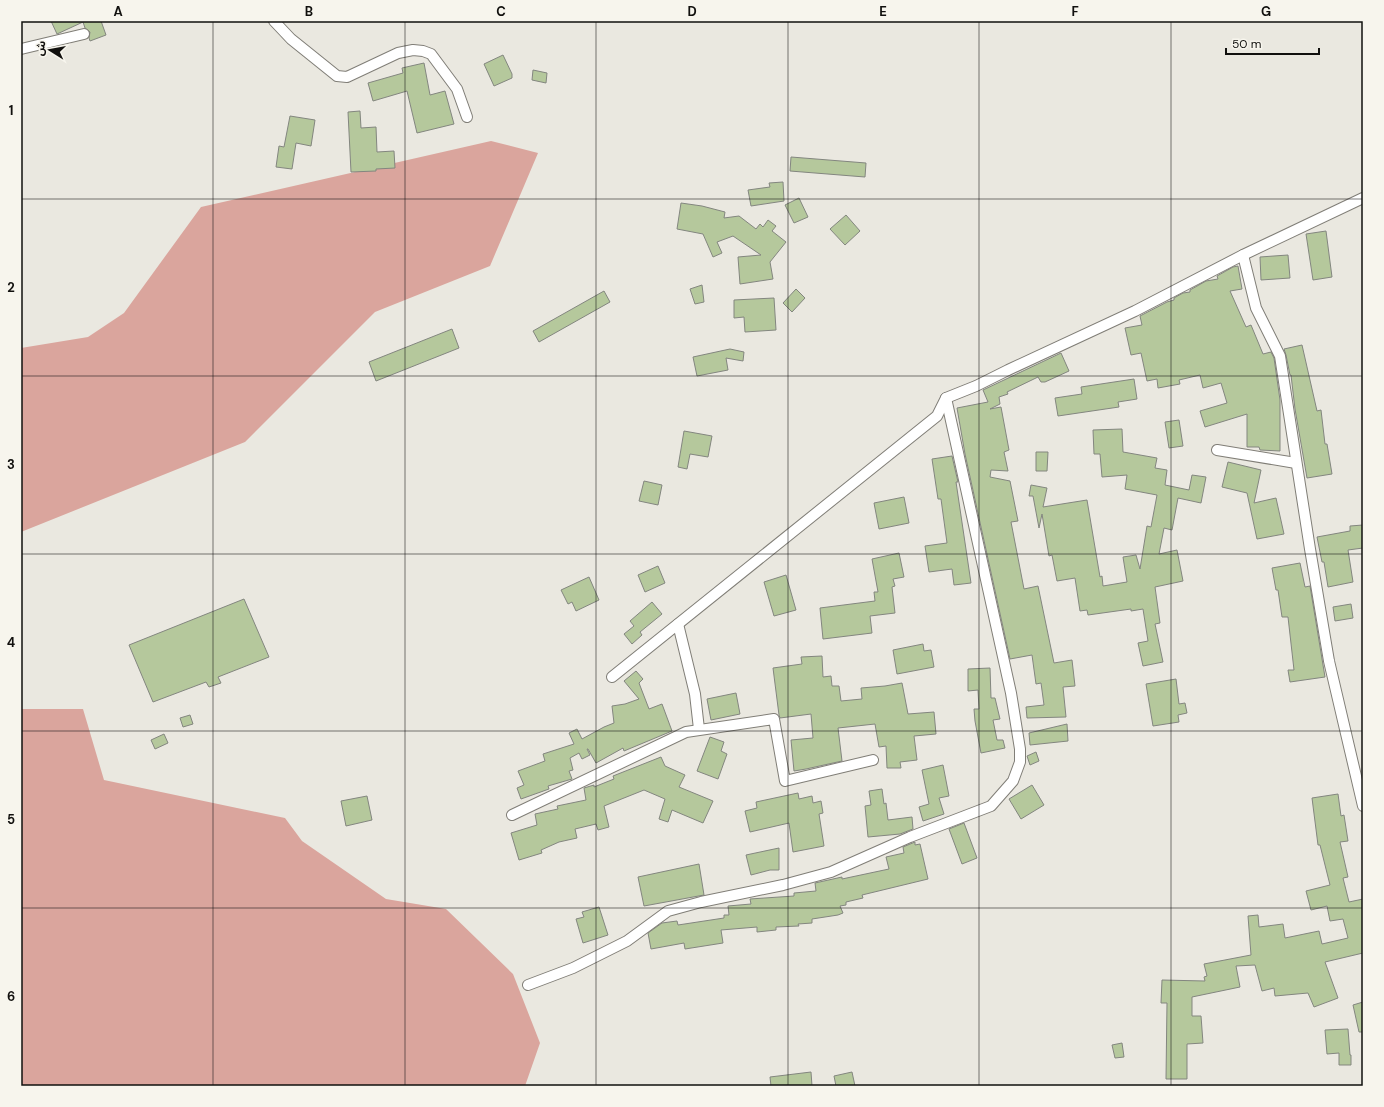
<svg xmlns="http://www.w3.org/2000/svg" width="1384" height="1107" viewBox="0 0 1384 1107" font-family="'DM Sans','Noto Sans Arabic',sans-serif">
	<style>
		.forest { fill: #daa59d }
		.building { fill: #b5c89c; stroke: #83867f }
		.lines { fill: none; stroke-linecap: round; stroke-linejoin: round }
		.street-casing { stroke: #807e77; stroke-width: 12 }
		.street { stroke: #fff; stroke-width: 10 }
		.grid { fill: none; stroke: #11100e; stroke-width: 1; stroke-opacity: 0.55 }
		.neatline { fill: none; stroke: #11100e; stroke-width: 1.5 }
		.grid-label { font-size: 13px; text-anchor: middle; font-weight: bold; fill: #11100e }
	</style>
	<rect width="100%" height="100%" fill="#eae8e0"/>
	<g class="forest">
		<polygon points="491,141 538,153 490,266 375,312 245,442 21,532 21,348 88,337 124,313 201,207"/>
		<polygon points="21,709 83,709 104,780 285,818 302,841 386,899 446,909 513,974 540,1043 525,1086 21,1086"/>
	</g>
	<g class="building">
		<polygon points="51,21 101,21 106,35 90,41 89,38 90,32 85,28 83,22 57,34"/>
		<polygon points="503,55 512,74 512,78 494,86 484,64"/>
		<polygon points="424,63 430,95 445,91 454,124 417,133 407,91 373,101 368,83 403,73 402,68"/>
		<polygon points="533,70 547,73 546,83 532,80"/>
		<polygon points="360,111 361,128 376,127 377,152 394,151 395,168 376,169 376,171 351,172 348,112"/>
		<polygon points="290,116 315,120 311,146 296,143 292,169 276,167 279,146 284,147"/>
		<polygon points="791,157 866,163 865,177 790,171"/>
		<polygon points="783,182 784,201 751,206 748,190 770,187 769,183"/>
		<polygon points="799,198 808,217 794,223 785,205"/>
		<polygon points="681,203 702,206 725,212 724,218 739,216 756,229 760,224 763,227 768,220 776,226 772,231 786,242 770,262 773,279 740,284 738,257 761,255 733,236 717,242 722,253 713,257 703,234 677,229"/>
		<polygon points="846,215 860,231 845,245 830,229"/>
		<polygon points="1326,231 1332,277 1313,280 1306,234"/>
		<polygon points="1288,255 1290,278 1261,280 1260,257"/>
		<polygon points="1238,266 1242,289 1230,291 1246,327 1251,325 1263,354 1271,352 1274,358 1280,400 1280,451 1260,450 1259,447 1247,447 1247,414 1205,427 1200,411 1227,403 1221,383 1203,388 1200,375 1179,380 1180,384 1158,388 1157,379 1147,381 1141,353 1131,355 1125,328 1142,325 1140,316 1167,302 1174,300 1174,298 1183,293 1190,292 1190,290 1206,281 1218,279 1217,276 1233,267"/>
		<polygon points="702,285 704,302 695,304 690,289"/>
		<polygon points="796,289 805,298 792,312 783,303"/>
		<polygon points="604,291 610,302 539,342 533,331"/>
		<polygon points="774,298 776,330 745,332 744,317 734,318 734,300"/>
		<polygon points="452,329 459,348 376,381 369,362"/>
		<polygon points="1302,345 1317,411 1321,410 1325,444 1327,444 1332,474 1307,478 1295,409 1291,375 1290,375 1286,355 1284,349"/>
		<polygon points="730,349 744,352 743,361 726,358 728,370 697,376 693,357"/>
		<polygon points="1061,353 1069,371 1045,382 1041,382 1038,377 1007,392 1008,394 999,397 1000,404 990,409 1001,407 1009,450 1004,452 1008,471 991,470 990,477 1010,481 1018,521 1011,522 1024,589 1038,586 1054,663 1072,660 1075,686 1063,687 1066,717 1027,718 1026,707 1044,705 1041,683 1036,684 1032,655 1010,659 965,454 957,408 988,402 983,390"/>
		<polygon points="1134,379 1137,399 1118,402 1119,407 1058,416 1055,398 1082,394 1081,387"/>
		<polygon points="1179,420 1183,446 1169,448 1165,422"/>
		<polygon points="1122,429 1123,452 1157,458 1155,468 1167,470 1165,485 1189,490 1192,475 1206,477 1201,503 1178,498 1172,530 1164,528 1159,554 1177,550 1183,581 1155,587 1160,623 1155,624 1163,662 1143,666 1138,643 1148,641 1143,609 1131,611 1131,609 1088,615 1087,610 1080,611 1075,578 1057,581 1052,555 1049,556 1042,514 1039,528 1033,496 1029,496 1031,485 1047,488 1043,507 1087,500 1100,577 1102,576 1103,586 1127,582 1123,557 1136,555 1140,569 1147,526 1151,527 1157,495 1125,489 1127,475 1102,477 1100,454 1094,454 1093,430"/>
		<polygon points="684,431 712,436 708,457 690,454 687,469 678,467"/>
		<polygon points="1036,452 1048,452 1047,471 1036,471"/>
		<polygon points="952,456 958,482 956,482 971,583 954,585 952,569 929,572 925,546 947,543 941,499 938,499 932,459"/>
		<polygon points="1228,462 1261,470 1254,503 1276,498 1284,534 1257,539 1247,493 1222,487"/>
		<polygon points="644,481 662,485 658,505 639,501"/>
		<polygon points="904,497 909,523 879,529 874,503"/>
		<polygon points="1363,525 1363,548 1348,550 1353,582 1328,587 1324,562 1322,562 1317,537 1350,531 1350,526"/>
		<polygon points="899,553 904,577 893,579 895,586 892,587 895,613 870,616 872,633 823,639 820,608 875,601 874,592 878,592 872,559"/>
		<polygon points="1300,563 1305,587 1310,586 1325,677 1290,682 1288,670 1294,670 1288,617 1282,617 1278,590 1276,590 1272,568"/>
		<polygon points="658,566 665,583 645,592 638,575"/>
		<polygon points="786,575 796,610 774,616 764,582"/>
		<polygon points="589,577 599,600 576,611 572,602 568,604 561,590"/>
		<polygon points="244,599 269,657 218,677 221,683 209,687 206,682 153,702 129,645"/>
		<polygon points="652,602 662,614 640,632 642,635 632,644 624,634 634,626 630,621"/>
		<polygon points="1351,604 1353,618 1335,621 1333,607"/>
		<polygon points="923,644 924,651 931,650 934,667 897,674 893,650"/>
		<polygon points="822,656 823,677 831,676 832,686 839,686 841,701 862,699 861,688 885,686 902,683 908,714 934,712 936,734 914,736 917,760 900,762 901,768 887,768 886,746 879,747 875,724 838,728 842,761 806,769 794,771 791,740 813,738 811,714 780,718 779,715 773,668 802,664 801,657"/>
		<polygon points="990,668 991,698 995,698 1000,719 993,720 997,740 1003,740 1005,748 981,753 975,721 974,709 979,709 978,690 968,691 968,669"/>
		<polygon points="636,671 643,679 639,683 649,709 662,704 672,731 624,751 623,748 596,763 588,749 587,749 590,755 582,759 579,753 570,758 573,770 569,771 572,779 548,786 549,789 521,799 517,788 524,785 518,771 545,761 543,754 574,744 569,733 577,729 582,739 604,727 614,723 612,706 625,704 639,699 624,681"/>
		<polygon points="1176,679 1179,704 1185,703 1187,713 1178,715 1179,722 1153,726 1146,684"/>
		<polygon points="736,693 740,714 711,720 707,699"/>
		<polygon points="190,715 193,724 183,727 180,718"/>
		<polygon points="1067,724 1068,741 1030,745 1029,733"/>
		<polygon points="164,734 168,743 155,749 151,740"/>
		<polygon points="710,737 724,742 721,751 727,754 718,779 697,771"/>
		<polygon points="1036,752 1039,761 1030,765 1027,756"/>
		<polygon points="661,757 665,766 685,775 679,787 713,801 703,823 672,810 668,822 659,819 665,799 644,790 604,806 609,827 598,830 596,824 575,829 577,838 559,842 541,850 542,853 519,860 511,833 537,825 535,814 558,809 557,806 586,800 584,788 594,785 594,787 614,779 613,776"/>
		<polygon points="943,765 949,796 939,798 944,814 923,821 919,807 929,804 922,770"/>
		<polygon points="1032,785 1044,805 1021,819 1009,799"/>
		<polygon points="882,789 884,804 886,803 888,820 912,817 913,829 900,834 868,837 865,806 871,805 869,791"/>
		<polygon points="798,793 799,799 812,796 813,803 821,801 823,813 819,814 824,846 793,852 789,823 750,832 745,811 757,808 756,802"/>
		<polygon points="1338,794 1341,816 1344,815 1348,841 1340,842 1348,877 1343,878 1349,902 1363,899 1363,953 1325,962 1338,998 1314,1007 1308,993 1275,996 1274,988 1262,991 1255,965 1236,966 1240,987 1192,997 1192,1016 1201,1016 1203,1043 1187,1044 1187,1079 1166,1079 1167,1003 1161,1003 1162,980 1205,981 1204,977 1207,976 1204,964 1251,955 1248,916 1258,915 1259,927 1283,924 1285,938 1319,931 1322,944 1348,938 1343,919 1330,921 1327,906 1311,910 1306,891 1330,885 1320,845 1318,845 1312,798"/>
		<polygon points="367,796 372,820 346,826 341,801"/>
		<polygon points="964,823 977,858 962,864 949,829"/>
		<polygon points="915,842 915,845 920,844 928,879 862,895 863,898 846,902 846,905 840,906 843,913 838,915 812,919 812,923 798,924 799,926 776,927 776,930 757,932 757,927 721,930 723,943 685,949 684,943 651,949 648,933 662,923 677,921 678,925 724,918 724,915 729,915 728,906 751,904 750,899 794,896 794,893 816,891 815,883 842,877 842,879 889,869 886,857 904,853 903,847"/>
		<polygon points="779,848 779,870 770,870 751,875 746,855"/>
		<polygon points="699,864 704,895 644,906 638,877"/>
		<polygon points="599,907 608,935 583,943 576,919 584,917 582,912"/>
		<polygon points="1363,1002 1363,1032 1359,1032 1353,1005"/>
		<polygon points="1348,1029 1350,1055 1351,1055 1351,1065 1339,1065 1339,1053 1327,1054 1325,1030"/>
		<polygon points="1122,1043 1124,1057 1115,1058 1112,1045"/>
		<polygon points="811,1072 812,1086 771,1086 770,1077"/>
		<polygon points="852,1072 855,1086 836,1086 834,1076"/>
	</g>
	<g class="lines">
		<g class="street-casing">
			<g id="street">
				<polyline points="274,21 291,39 337,76 347,77 398,53 413,50 423,51 431,54 457,89 467,117"/>
				<polyline points="21,49 84,34"/>
				<polyline points="1243,255 1256,308 1280,356 1310,549 1329,661 1363,806"/>
				<polyline points="1217,450 1296,463"/>
				<polyline points="678,624 695,694 699,729"/>
				<polyline points="612,677 937,416 946,398 976,386 1008,370 1135,311 1243,255 1363,198"/>
				<polyline points="512,815 686,732 774,719 785,781 873,760"/>
				<polyline points="528,985 573,968 627,941 668,911 701,902 783,885 831,872 910,837 991,806 1013,781 1020,762 1020,749 1011,693 946,398"/>
			</g>
		</g>
		<use href="#street" class="street"/>
	</g>
	<path class="grid" d="M213 21V1086M405 21V1086M596 21V1086M788 21V1086M979 21V1086M1171 21V1086M21 199H1363M21 376H1363M21 554H1363M21 731H1363M21 908H1363"/>
	<rect width="1384" height="1107" fill="none" stroke="#f7f5ed" stroke-width="44"/>
	<g transform="translate(50 50) rotate(281)" stroke="#f7f5ed" stroke-width="3" paint-order="stroke">
	<path d="M0-3L7 15L0 10L-7 15Z" fill="#11100e"/>
	<text y="-6" font-size="11" font-weight="bold" text-anchor="middle" fill="#11100e">ش</text>
	</g>
	<path d="M1226 48v6h93v-6" fill="none" stroke="#11100e" stroke-width="2"/>
	<text x="1232" y="48" font-size="12" fill="#11100e" stroke="#f7f5ed" stroke-width="3" paint-order="stroke">50 m</text>
	<rect x="22" y="22" width="1340" height="1063" class="neatline"/>
	<g class="grid-label">
		<text x="118" y="16">A</text>
		<text x="309" y="16">B</text>
		<text x="501" y="16">C</text>
		<text x="692" y="16">D</text>
		<text x="883" y="16">E</text>
		<text x="1075" y="16">F</text>
		<text x="1266" y="16">G</text>
		<text x="11" y="115">1</text>
		<text x="11" y="292">2</text>
		<text x="11" y="469">3</text>
		<text x="11" y="647">4</text>
		<text x="11" y="824">5</text>
		<text x="11" y="1001">6</text>
	</g>
</svg>
